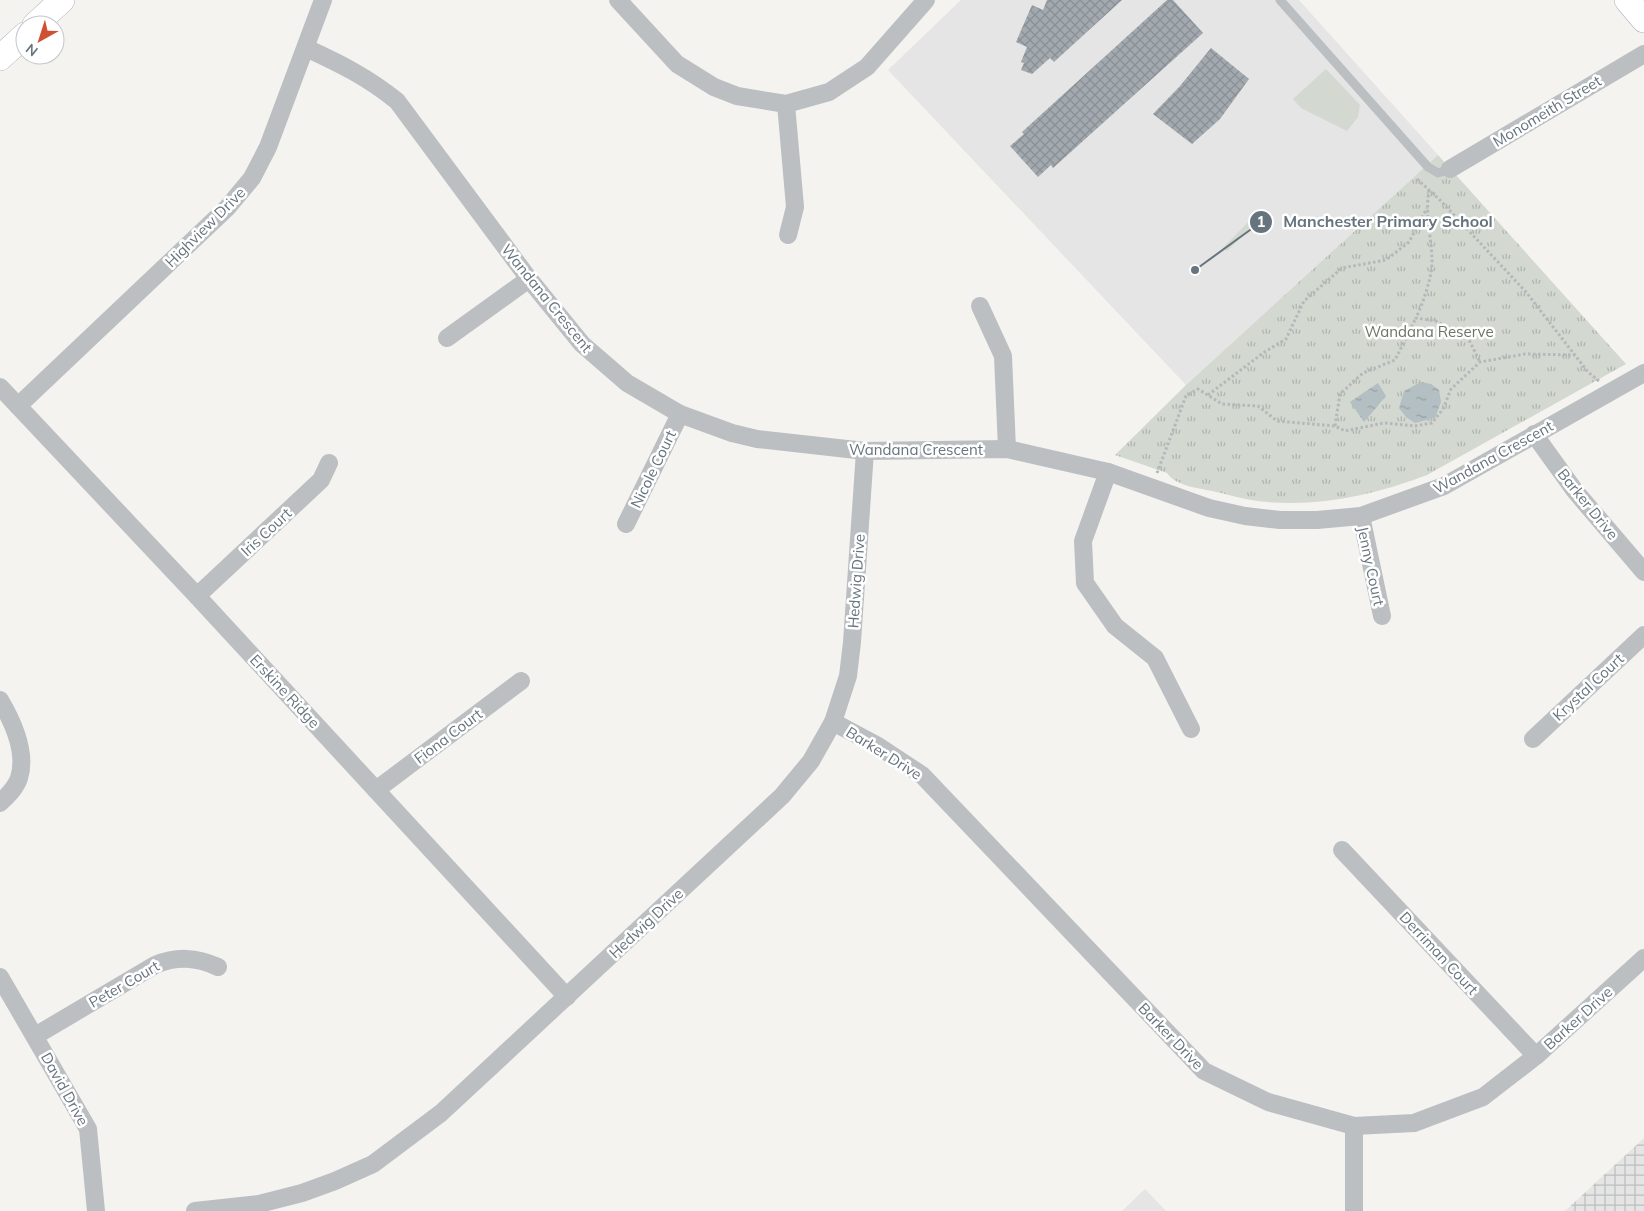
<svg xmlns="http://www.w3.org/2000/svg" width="1644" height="1211" viewBox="0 0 1644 1211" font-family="Mulish,sans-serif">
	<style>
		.built { fill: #e4e5e4 }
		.industrial { fill: url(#industrial-grid) }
		.grass { fill: url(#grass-tufts) }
		.garden { fill: #d3d8d0 }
		.water { fill: url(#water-ripples) }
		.building { fill: url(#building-cross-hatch) }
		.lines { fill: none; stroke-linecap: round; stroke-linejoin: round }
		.secondary-casing { stroke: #aeb3b6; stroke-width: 26 }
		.path { stroke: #b5b8ba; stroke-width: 3; stroke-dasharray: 2.5 2.5; stroke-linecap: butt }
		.lane { stroke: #bbbfc2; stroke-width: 9 }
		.street { stroke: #bbbfc2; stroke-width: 18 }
		.secondary { stroke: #fff; stroke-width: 25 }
		.labels { text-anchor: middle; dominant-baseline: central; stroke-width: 5; stroke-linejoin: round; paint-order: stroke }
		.street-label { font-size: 15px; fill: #66747e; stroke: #fff }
		.park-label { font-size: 15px; fill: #687664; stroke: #fff }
		.leader { fill: none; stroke: #66747e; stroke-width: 2 }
		.callout-dot { fill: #66747e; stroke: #fff; stroke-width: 2 }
		.mark-label { font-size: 15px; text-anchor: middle; font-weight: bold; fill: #fff }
		.callout-label { font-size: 16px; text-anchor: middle; font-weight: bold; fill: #66747e; stroke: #fff; stroke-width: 5; stroke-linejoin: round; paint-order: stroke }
	</style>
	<defs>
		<pattern id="industrial-grid" width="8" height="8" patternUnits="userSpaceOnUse" patternTransform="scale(1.25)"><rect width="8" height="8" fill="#e4e5e4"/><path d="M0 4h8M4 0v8" fill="none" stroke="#bdbebe"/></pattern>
		<pattern id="grass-tufts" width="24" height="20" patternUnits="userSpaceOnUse" patternTransform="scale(1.25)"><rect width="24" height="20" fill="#d3d8d0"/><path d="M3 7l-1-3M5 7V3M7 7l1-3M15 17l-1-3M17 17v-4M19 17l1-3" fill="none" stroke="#afb4ae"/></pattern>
		<pattern id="water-ripples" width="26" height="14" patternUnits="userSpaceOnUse" patternTransform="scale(1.25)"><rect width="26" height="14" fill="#b3bfc2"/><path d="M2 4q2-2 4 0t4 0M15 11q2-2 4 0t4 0" fill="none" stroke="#95a0a3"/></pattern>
		<pattern id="building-cross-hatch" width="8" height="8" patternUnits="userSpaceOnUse" patternTransform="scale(1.25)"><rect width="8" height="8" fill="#a3aaaf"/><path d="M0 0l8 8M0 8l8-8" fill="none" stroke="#898f94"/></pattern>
	</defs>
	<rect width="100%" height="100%" fill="#f4f3f0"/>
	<g class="built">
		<polygon points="961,0 1299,0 1438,155 1186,385 888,70"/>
		<polygon points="1145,1189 1166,1211 1122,1211"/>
	</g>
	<polygon class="industrial" points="1644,1138 1644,1211 1565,1211"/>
	<path class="grass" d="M1438 155 1626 364 1427 475C1372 496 1316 508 1257 501 1242 499 1227 494 1212 491 1198 488 1176 486 1167 473L1115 455 1186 385Z"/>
	<g class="garden">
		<polygon points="1326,69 1360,105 1358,117 1347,131 1301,108 1293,99"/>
		<polygon points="1256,214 1260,218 1227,251 1223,248"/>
	</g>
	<g class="water">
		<polygon points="1421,382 1431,384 1439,390 1441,402 1435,418 1415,423 1406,417 1399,408 1404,391"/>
		<polygon points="1378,383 1386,396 1364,422 1350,402"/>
	</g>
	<g class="building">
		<polygon points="1047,0 1122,0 1054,62 1050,58 1032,74 1021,70 1024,63 1021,62 1027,47 1016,42 1032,5 1043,10"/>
		<polygon points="1167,0 1173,0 1203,33 1053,168 1051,165 1038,177 1010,146 1024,134 1022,132"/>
		<polygon points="1211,48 1249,79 1220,119 1192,144 1153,114 1180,86"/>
	</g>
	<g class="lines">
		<g class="secondary-casing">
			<g id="secondary">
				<polyline points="1627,0 1644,20"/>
				<polyline points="35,25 62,0"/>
				<polyline points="0,58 25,35"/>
			</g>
		</g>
		<g class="path">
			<polyline points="1417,179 1439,199 1526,292 1588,372 1599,381"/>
			<path d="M1429 190C1425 216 1431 234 1432 259 1433 275 1423 303 1416 318L1436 321 1468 338 1480 362"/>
			<polyline points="1208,395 1263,353 1286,339 1304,301 1342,268 1386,260 1409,242 1427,208"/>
			<polyline points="1335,426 1340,394 1363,373 1395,360 1416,318"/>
			<polyline points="1157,473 1186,396 1198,389 1222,404 1258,406 1277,421 1335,426 1345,431 1384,423 1415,426 1432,423 1443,409 1451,389 1480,362 1525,354 1575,355"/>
		</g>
		<polyline class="lane" points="1280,0 1428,167 1438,173 1450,169"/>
		<g class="street">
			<polyline points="618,0 677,64 714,87 737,96 786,104 829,92 867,67 926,0"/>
			<path d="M306 48C341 64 367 77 397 101L529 279 582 344 627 383 680 414 732 433 757 439 865 451 1007 449 1108 472 1209 508 1245 516 1280 520H1317L1361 516 1444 486 1644 373"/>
			<polyline points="786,104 795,207 788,235"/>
			<polyline points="1450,169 1644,54"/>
			<polyline points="980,306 1003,356 1007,449"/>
			<polyline points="447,338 529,279"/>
			<polyline points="0,387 197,596 567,997"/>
			<polyline points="18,406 227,208 252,178 268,147 323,0"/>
			<polyline points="1534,434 1575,491 1644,572"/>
			<polyline points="1108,472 1083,541 1085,583 1115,626 1155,658 1191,729"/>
			<polyline points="1361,516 1382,616"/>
			<polyline points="626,524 680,414"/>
			<polyline points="197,596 321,480 329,463"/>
			<path d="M0 700C13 722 27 753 19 778 16 788 7 796 0 803"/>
			<polyline points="833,722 878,746 922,775 1204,1071 1268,1102 1354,1126 1414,1123 1483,1097 1536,1056 1644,958"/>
			<polyline points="1533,739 1644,635"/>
			<polyline points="376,790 521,681"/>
			<polyline points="1342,850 1536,1056"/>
			<polyline points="0,977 88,1129 96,1211"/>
			<path d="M35 1036 155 965C177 956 196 957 218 967"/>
			<polyline points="1354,1126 1354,1211"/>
			<polyline points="195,1211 259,1204 302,1193 335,1181 373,1164 441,1113 782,796 811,761 833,722 848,676 852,642 865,451"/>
		</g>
		<use href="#secondary" class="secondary"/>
	</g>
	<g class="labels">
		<g class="street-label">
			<text transform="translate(1547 111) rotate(-31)">Monomeith Street</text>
			<text transform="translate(205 227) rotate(-45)">Highview Drive</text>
			<text transform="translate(547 298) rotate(51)">Wandana Crescent</text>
			<text x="916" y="449">Wandana Crescent</text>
			<text transform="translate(1493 457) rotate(-29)">Wandana Crescent</text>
			<text transform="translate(653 469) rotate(-64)">Nicole Court</text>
			<text transform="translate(1588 504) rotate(51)">Barker Drive</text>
			<text transform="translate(266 532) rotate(-43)">Iris Court</text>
			<text transform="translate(1371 566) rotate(78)">Jenny Court</text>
			<text transform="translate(856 581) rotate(-86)">Hedwig Drive</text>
			<text transform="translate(1588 687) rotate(-43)">Krystal Court</text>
			<text transform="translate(285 691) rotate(47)">Erskine Ridge</text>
			<text transform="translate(448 736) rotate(-37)">Fiona Court</text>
			<text transform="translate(884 753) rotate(32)">Barker Drive</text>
			<text transform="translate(646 923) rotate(-43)">Hedwig Drive</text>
			<text transform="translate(1439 953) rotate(47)">Derriman Court</text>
			<text transform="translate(124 984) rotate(-30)">Peter Court</text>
			<text transform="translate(1578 1018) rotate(-42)">Barker Drive</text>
			<text transform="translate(1171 1036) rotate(46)">Barker Drive</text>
			<text transform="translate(65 1089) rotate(61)">David Drive</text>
		</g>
		<g class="park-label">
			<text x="1429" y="331">Wandana Reserve</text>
		</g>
	</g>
	<path class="leader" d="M1195 270L1261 222"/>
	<g class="callout-dot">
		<circle cx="1195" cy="270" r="5"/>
		<circle cx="1261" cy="222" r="12"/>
	</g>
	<g class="mark-label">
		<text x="1261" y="227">1</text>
	</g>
	<g class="callout-label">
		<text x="1388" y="227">Manchester Primary School</text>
	</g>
	<g transform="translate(40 40) rotate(219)"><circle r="24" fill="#ffffff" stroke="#c2c7cb"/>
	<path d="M0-4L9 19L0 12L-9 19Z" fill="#d05034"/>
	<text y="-8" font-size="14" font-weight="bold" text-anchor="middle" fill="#66747e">N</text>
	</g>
</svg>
